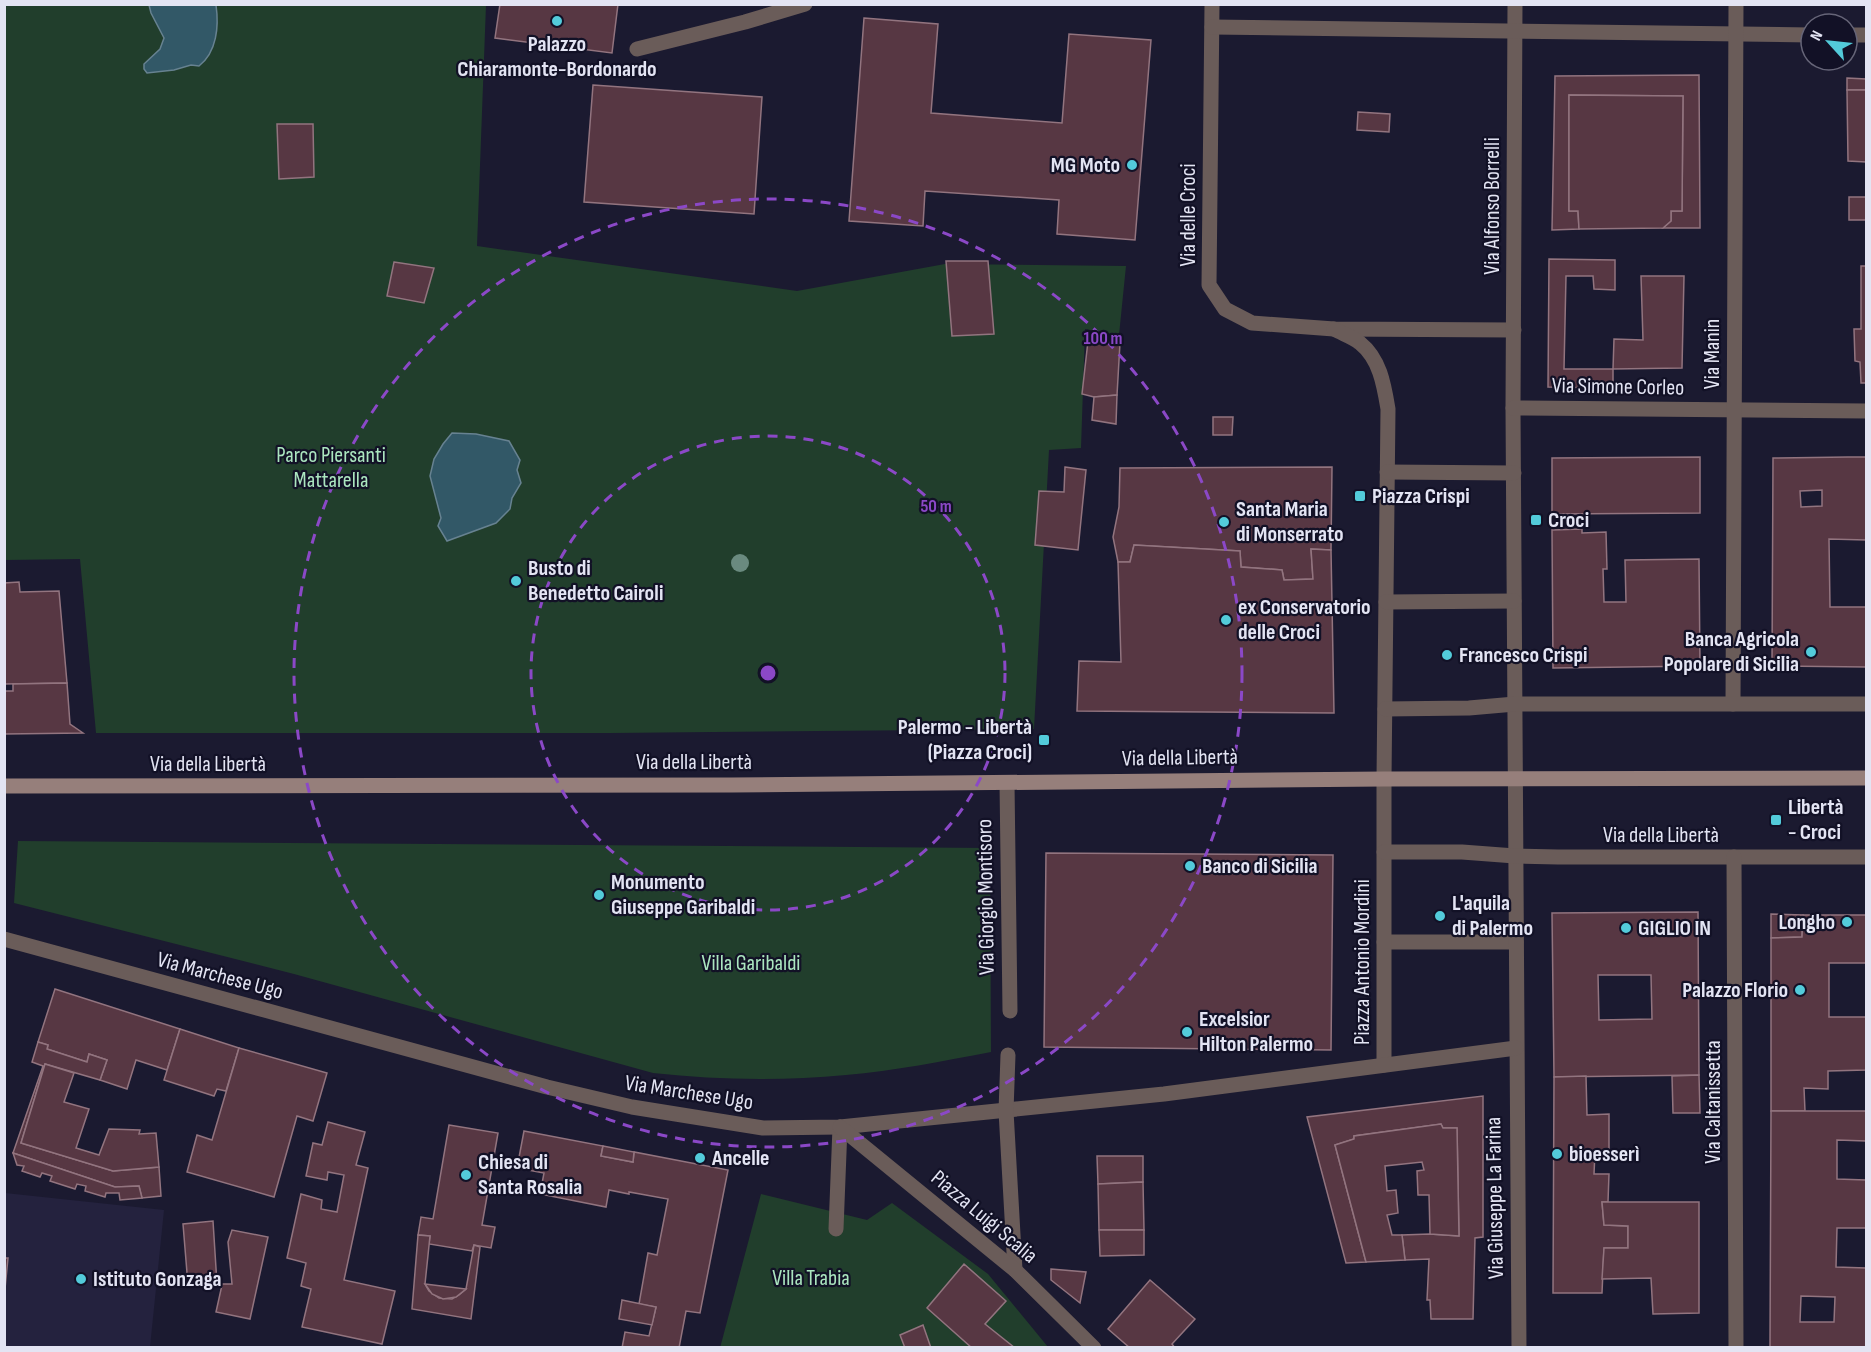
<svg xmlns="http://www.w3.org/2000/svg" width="1871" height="1352" viewBox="0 0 1871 1352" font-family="'Sofia Sans Condensed',sans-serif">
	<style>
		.built { fill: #24223e }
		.green { fill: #213e2c }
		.water { fill: #325867; stroke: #678291; stroke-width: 1.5 }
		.building { fill: #573743; stroke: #92747f; stroke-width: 1.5; fill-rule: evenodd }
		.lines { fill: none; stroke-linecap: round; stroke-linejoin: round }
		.lane { stroke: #6a5c59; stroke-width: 15 }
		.street { stroke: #6a5c59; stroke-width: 15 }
		.secondary { stroke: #967f7b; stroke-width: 15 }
		.tree { fill: #6a8a7f }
		.ring { fill: none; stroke: #8b48c7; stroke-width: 3; stroke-dasharray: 10 8 }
		.poi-dot { fill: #53cbda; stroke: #121126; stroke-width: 2 }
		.labels { text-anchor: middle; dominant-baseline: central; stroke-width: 4.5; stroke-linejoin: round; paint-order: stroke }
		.poi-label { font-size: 22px; font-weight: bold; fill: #e3e4f3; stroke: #121126; text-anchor: start }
		.street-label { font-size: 22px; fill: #e3e4f3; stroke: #121126 }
		.park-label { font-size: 22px; fill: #abe6bf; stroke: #121126 }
		.centre { fill: #8b48c7; stroke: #121126; stroke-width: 3 }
		.ring-label { font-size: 18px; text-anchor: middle; font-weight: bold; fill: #8b48c7; stroke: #121126; stroke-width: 4.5; stroke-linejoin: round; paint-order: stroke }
	</style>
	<rect width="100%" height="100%" fill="#1b1a30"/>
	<polygon class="built" points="5,1193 164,1210 150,1347 5,1348"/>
	<g class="green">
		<polygon points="4,5 486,5 477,246 797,291 945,264 1126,266 1119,335 1085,329 1081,448 1049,450 1034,729 611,733 96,733 80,559 5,560"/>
		<path d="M18 841 990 848 991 1052C943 1061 894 1071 846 1075 781 1081 717 1080 653 1073L294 974 14 903Z"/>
		<polygon points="761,1194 867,1220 892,1203 988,1274 1048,1347 720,1348"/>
	</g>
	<g class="water">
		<path d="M149 5H216C219 26 217 52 199 66L191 65 174 70 147 73 144 69V64L160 49 164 38 151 13Z"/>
		<polygon points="452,433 476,434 509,441 520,460 517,470 521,483 512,498 510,509 496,523 447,541 438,526 441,518 430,476 434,459 443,444"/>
	</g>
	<g class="building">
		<polygon points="500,4 618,4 612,53 495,38"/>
		<polygon points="864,18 938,24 931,113 1062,123 1069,34 1151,40 1135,240 1057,234 1059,200 925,191 923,226 849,221"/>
		<polygon points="1699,75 1700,228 1663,228 1671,221 1671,211 1682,211 1683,96 1569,95 1569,211 1578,211 1579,229 1552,230 1555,76"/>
		<polygon points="1847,78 1866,79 1866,90 1847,90"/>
		<polygon points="593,85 762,97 754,214 584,202"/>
		<polygon points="1847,90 1866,90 1866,162 1848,161"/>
		<polygon points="1569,95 1683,96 1682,211 1671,211 1671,221 1663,228 1579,229 1578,211 1569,211"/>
		<polygon points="1358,112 1390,114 1389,132 1357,130"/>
		<polygon points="277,124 313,124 314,177 279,179"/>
		<rect x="1849" y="197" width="17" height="23"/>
		<polygon points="1549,259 1615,260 1615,290 1594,289 1593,276 1566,276 1564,369 1613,369 1613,388 1548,387"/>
		<polygon points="946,261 988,261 994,334 952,336"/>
		<polygon points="394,262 434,268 424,303 387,296"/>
		<polygon points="1861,266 1866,266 1866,383 1861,383 1860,362 1855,361 1854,329 1861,329"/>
		<polygon points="1641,276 1684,276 1682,368 1613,369 1614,339 1643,340"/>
		<polygon points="1088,341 1120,343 1117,395 1094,397 1082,394"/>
		<polygon points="1117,395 1116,424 1092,420 1094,397"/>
		<polygon points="1213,417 1233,417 1232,435 1213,435"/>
		<polygon points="1700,457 1700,513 1552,514 1552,458"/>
		<path d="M1848 457H1866V540L1829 539 1830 607H1866V667L1772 666 1773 458ZM1822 490V506L1801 507 1800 491Z"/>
		<polygon points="1065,467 1086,470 1078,550 1035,545 1039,491 1064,492"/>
		<polygon points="1332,467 1331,550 1311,549 1313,579 1284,580 1282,570 1241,567 1240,551 1134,545 1130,562 1118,562 1113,537 1119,507 1120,468"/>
		<polygon points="1582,529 1582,533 1606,532 1607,569 1603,569 1604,602 1626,602 1625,560 1699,559 1700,666 1553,668 1552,530"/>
		<polygon points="1134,545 1240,551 1241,567 1282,570 1284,580 1313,579 1311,549 1331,550 1334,713 1077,711 1079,661 1121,662 1118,562 1130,562"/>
		<polygon points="19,582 20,592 59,591 67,683 4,684 4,583"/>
		<polygon points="67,683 70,724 83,733 4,734 4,691 13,691 13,684"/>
		<polygon points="1046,853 1333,855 1331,1050 1044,1047"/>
		<path d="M1698 912 1699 1075 1554 1077 1552 913ZM1598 975H1651L1652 1019 1599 1020Z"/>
		<polygon points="1771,914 1803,915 1802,937 1771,938"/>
		<polygon points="1803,915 1866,915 1866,963 1829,963 1829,1017 1866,1017 1866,1070 1828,1071 1828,1089 1804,1088 1805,1111 1771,1111 1771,938 1802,937"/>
		<polygon points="55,989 180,1029 167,1070 136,1060 127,1089 100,1080 107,1060 89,1054 87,1062 47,1049 48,1045 38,1042"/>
		<polygon points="180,1029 239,1048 226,1091 217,1089 214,1096 164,1080"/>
		<polygon points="38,1042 48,1045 47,1049 87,1062 89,1054 107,1060 100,1080 45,1064 21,1143 113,1171 159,1167 161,1196 142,1198 139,1186 115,1187 13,1153 43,1066 32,1062"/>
		<polygon points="239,1048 327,1073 313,1121 297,1116 274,1197 187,1172 197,1135 212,1140"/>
		<polygon points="45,1064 74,1073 64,1102 89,1109 76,1148 99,1155 109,1129 140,1130 139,1134 156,1133 159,1167 113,1171 21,1143"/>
		<polygon points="1699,1075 1700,1113 1673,1113 1672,1076"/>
		<polygon points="1586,1076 1587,1115 1609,1114 1609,1152 1595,1152 1594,1174 1609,1174 1608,1202 1602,1202 1604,1225 1628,1226 1628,1248 1604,1248 1602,1293 1553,1293 1554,1077"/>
		<polygon points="1483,1096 1483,1237 1475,1238 1473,1319 1431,1319 1430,1300 1427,1300 1429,1259 1405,1260 1402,1235 1430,1234 1459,1236 1457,1128 1443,1128 1441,1124 1354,1136 1354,1139 1335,1145 1366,1262 1346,1263 1307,1117"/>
		<path d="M1771 1111H1866V1348H1770ZM1837 1140 1866 1141V1180L1837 1179ZM1837 1228H1866V1268L1836 1267ZM1801 1296 1835 1297 1834 1322H1800Z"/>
		<polygon points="328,1122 365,1132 356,1165 368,1168 344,1280 395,1291 382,1344 302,1327 311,1289 301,1286 306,1263 287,1258 301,1194 322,1200 321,1209 337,1212 344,1175 328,1172 327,1180 306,1176 313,1143 322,1145"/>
		<polygon points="1441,1124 1443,1128 1457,1128 1459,1236 1430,1234 1429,1195 1418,1195 1417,1171 1424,1170 1422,1162 1385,1166 1387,1191 1396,1190 1398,1213 1387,1215 1392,1235 1402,1235 1405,1260 1366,1262 1335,1145 1354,1139 1354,1136"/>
		<polygon points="449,1125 498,1133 482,1225 495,1227 491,1248 474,1245 472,1251 429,1244 430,1236 418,1235 421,1217 433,1219"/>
		<polygon points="524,1131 603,1146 601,1156 633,1162 634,1152 728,1170 700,1313 686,1311 679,1348 622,1348 625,1332 649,1336 656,1307 639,1304 648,1253 657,1255 668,1199 629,1192 629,1194 609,1190 606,1207 540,1194 544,1173 517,1168"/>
		<polygon points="603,1146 634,1152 633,1162 601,1156"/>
		<polygon points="13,1153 115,1187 139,1186 142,1198 120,1200 119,1193 106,1193 105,1197 85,1191 86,1186 77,1184 75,1189 50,1181 52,1176 42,1173 40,1177 22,1171 24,1166 17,1165"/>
		<polygon points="1097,1156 1143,1156 1143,1182 1098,1184"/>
		<polygon points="1143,1182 1144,1230 1099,1230 1098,1184"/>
		<polygon points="1602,1202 1699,1202 1699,1313 1653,1314 1651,1278 1602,1279 1604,1248 1628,1248 1628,1226 1604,1225"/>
		<polygon points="213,1221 217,1284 232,1284 228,1242 232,1230 268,1237 250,1319 216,1312 222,1285 188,1285 183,1224"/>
		<polygon points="1099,1230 1144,1230 1144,1255 1100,1256"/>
		<polygon points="418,1235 430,1236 425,1284 429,1291 439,1298 452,1299 459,1295 466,1289 474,1245 480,1247 471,1319 412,1309"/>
		<polygon points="4,1258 8,1258 4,1299"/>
		<polygon points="964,1264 1006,1301 985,1324 1015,1348 972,1348 927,1308"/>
		<polygon points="1051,1269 1086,1272 1080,1303 1051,1280"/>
		<polygon points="1150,1280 1195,1319 1172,1344 1175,1348 1130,1348 1108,1329"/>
		<polygon points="425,1284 466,1289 456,1297 443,1299 432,1294"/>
		<polygon points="622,1300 656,1307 652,1325 619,1319"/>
		<polygon points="923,1325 931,1348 905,1348 900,1335"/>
	</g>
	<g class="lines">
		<g class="lane">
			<polyline points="1384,942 1516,942"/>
			<polyline points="836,1229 840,1127"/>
		</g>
		<g class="street">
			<polyline points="1212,4 1209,285 1225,309 1252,323 1334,329 1514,330"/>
			<polyline points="1515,4 1513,408 1519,1348"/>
			<polyline points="1212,27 1811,35"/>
			<polyline points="1847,35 1866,35"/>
			<polyline points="637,49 745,22 805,4"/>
			<path d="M1334 329C1343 334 1353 337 1360 343 1380 359 1384 385 1388 409L1384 779V1065"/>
			<polyline points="1513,408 1866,411"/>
			<polyline points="1387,472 1514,473"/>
			<polyline points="1386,602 1514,601"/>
			<polyline points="1733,704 1736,4"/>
			<polyline points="1385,709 1469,708 1515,704 1866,704"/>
			<polyline points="1007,783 1010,1011"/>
			<polyline points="1384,852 1462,852 1515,856 1558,857 1866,857"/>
			<polyline points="1734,857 1736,1348"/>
			<polyline points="4,939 547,1087 632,1107 763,1128 840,1127 1164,1094 1516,1048"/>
			<polyline points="1008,1055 1006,1111 1015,1270"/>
			<polyline points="840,1127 1015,1270 1094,1348"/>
		</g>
		<polyline class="secondary" points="4,786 731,785 1384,779 1866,778"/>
	</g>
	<circle class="tree" cx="740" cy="563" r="9"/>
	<g class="ring">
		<circle cx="768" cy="673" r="237"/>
		<circle cx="768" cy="673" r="474"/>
	</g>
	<g class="poi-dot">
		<circle cx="557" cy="21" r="6"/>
		<circle cx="1132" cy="165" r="6"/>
		<rect x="1354" y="490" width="12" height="12" rx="3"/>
		<rect x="1530" y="514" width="12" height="12" rx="3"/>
		<circle cx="1224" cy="522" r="6"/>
		<circle cx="516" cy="581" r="6"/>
		<circle cx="1226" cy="620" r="6"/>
		<circle cx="1811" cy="652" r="6"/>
		<circle cx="1447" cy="655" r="6"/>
		<rect x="1038" y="734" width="12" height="12" rx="3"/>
		<rect x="1770" y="814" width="12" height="12" rx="3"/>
		<circle cx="1190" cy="866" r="6"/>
		<circle cx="599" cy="895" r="6"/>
		<circle cx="1440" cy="916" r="6"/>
		<circle cx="1847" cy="922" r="6"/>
		<circle cx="1626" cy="928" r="6"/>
		<circle cx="1800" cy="990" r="6"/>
		<circle cx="1187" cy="1032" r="6"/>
		<circle cx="1557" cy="1154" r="6"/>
		<circle cx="700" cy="1158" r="6"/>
		<circle cx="466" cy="1175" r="6"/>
		<circle cx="81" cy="1279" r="6"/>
	</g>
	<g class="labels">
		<g class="poi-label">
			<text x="557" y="44" text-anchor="middle">Palazzo<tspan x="557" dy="25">Chiaramonte-Bordonardo</tspan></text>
			<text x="1120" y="165" text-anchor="end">MG Moto</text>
			<text x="1372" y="496">Piazza Crispi</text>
			<text x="1236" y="509">Santa Maria<tspan x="1236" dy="25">di Monserrato</tspan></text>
			<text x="1548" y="520">Croci</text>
			<text x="528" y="568">Busto di<tspan x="528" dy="25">Benedetto Cairoli</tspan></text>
			<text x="1238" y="607">ex Conservatorio<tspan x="1238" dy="25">delle Croci</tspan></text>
			<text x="1799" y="639" text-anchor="end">Banca Agricola<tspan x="1799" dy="25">Popolare di Sicilia</tspan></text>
			<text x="1459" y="655">Francesco Crispi</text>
			<text x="1032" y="727" text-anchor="end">Palermo - Libertà<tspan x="1032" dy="25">(Piazza Croci)</tspan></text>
			<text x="1788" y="807">Libertà<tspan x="1788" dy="25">- Croci</tspan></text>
			<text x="1202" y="866">Banco di Sicilia</text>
			<text x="611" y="882">Monumento<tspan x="611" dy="25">Giuseppe Garibaldi</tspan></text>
			<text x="1452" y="903">L'aquila<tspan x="1452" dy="25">di Palermo</tspan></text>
			<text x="1835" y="922" text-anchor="end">Longho</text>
			<text x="1638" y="928">GIGLIO IN</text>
			<text x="1788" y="990" text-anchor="end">Palazzo Florio</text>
			<text x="1199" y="1019">Excelsior<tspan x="1199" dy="25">Hilton Palermo</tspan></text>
			<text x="1569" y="1154">bioesserì</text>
			<text x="712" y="1158">Ancelle</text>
			<text x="478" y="1162">Chiesa di<tspan x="478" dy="25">Santa Rosalia</tspan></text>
			<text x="93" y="1279">Istituto Gonzaga</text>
		</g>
		<g class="street-label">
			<text transform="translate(1492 206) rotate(-90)">Via Alfonso Borrelli</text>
			<text transform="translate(1188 215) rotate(-90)">Via delle Croci</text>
			<text transform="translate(1712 354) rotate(-90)">Via Manin</text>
			<text transform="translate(1618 387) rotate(1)">Via Simone Corleo</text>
			<text transform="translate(1180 758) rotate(-1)">Via della Libertà</text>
			<text x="694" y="762">Via della Libertà</text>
			<text x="208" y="764">Via della Libertà</text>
			<text x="1661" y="835">Via della Libertà</text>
			<text transform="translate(986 897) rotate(-91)">Via Giorgio Montisoro</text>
			<text transform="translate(1362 962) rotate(-90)">Piazza Antonio Mordini</text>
			<text transform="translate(220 976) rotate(15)">Via Marchese Ugo</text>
			<text transform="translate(689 1093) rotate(9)">Via Marchese Ugo</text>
			<text transform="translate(1713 1102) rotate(-90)">Via Caltanissetta</text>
			<text transform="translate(1495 1198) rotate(-91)">Via Giuseppe La Farina</text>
			<text transform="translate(984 1217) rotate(40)">Piazza Luigi Scalia</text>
		</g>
		<g class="park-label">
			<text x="331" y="455">Parco Piersanti<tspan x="331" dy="25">Mattarella</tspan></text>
			<text x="751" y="963">Villa Garibaldi</text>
			<text x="811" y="1278">Villa Trabia</text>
		</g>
	</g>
	<circle cx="768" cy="673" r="9" class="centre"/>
	<g class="ring-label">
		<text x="1103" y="344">100 m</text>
		<text x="936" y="512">50 m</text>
	</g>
	<rect width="1871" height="1352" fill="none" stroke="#e3e4f3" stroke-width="12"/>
	<g transform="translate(1829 42) rotate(297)"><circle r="28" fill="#121126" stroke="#666578" stroke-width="1.5"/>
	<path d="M0-4.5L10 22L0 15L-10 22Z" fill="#53cbda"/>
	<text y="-9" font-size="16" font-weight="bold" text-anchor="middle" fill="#e3e4f3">N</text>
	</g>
</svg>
